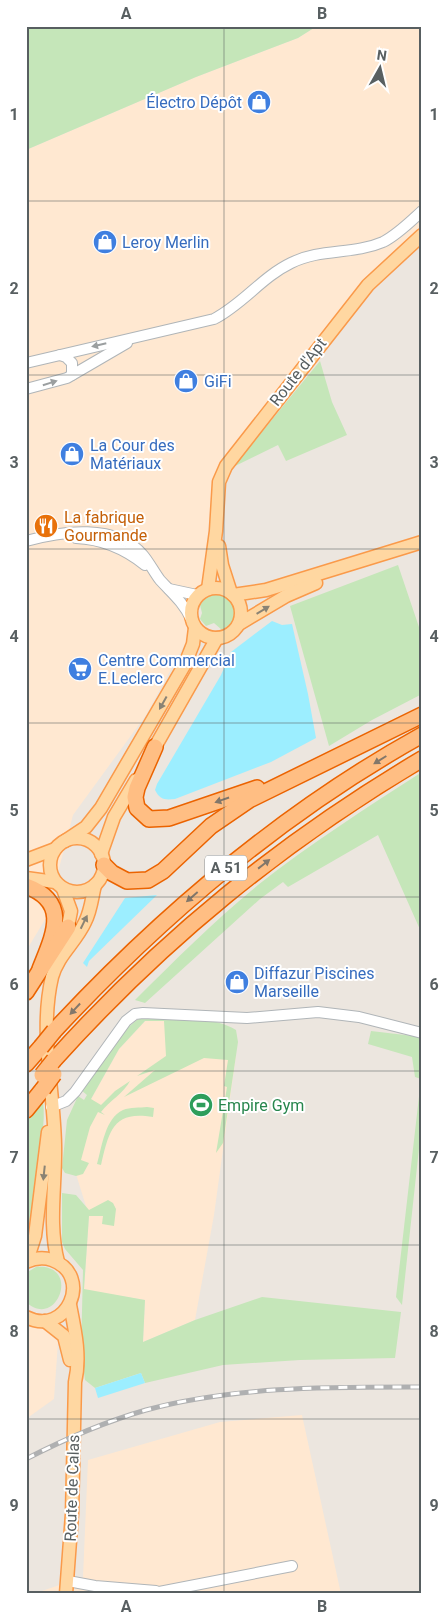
<svg xmlns="http://www.w3.org/2000/svg" width="448" height="1620" viewBox="0 0 448 1620" font-family="Roboto,sans-serif">
	<style>
		.commercial { fill: #ffe8d1 }
		.green { fill: #c5e6b9 }
		.water { fill: #9ceeff }
		.lines { fill: none; stroke-linecap: round; stroke-linejoin: round }
		.minor-casing { stroke: #b0b5b8; stroke-width: 12 }
		.major-casing { stroke: #fa9a4a; stroke-width: 15 }
		.highway-casing { stroke: #eb6300; stroke-width: 18 }
		.minor { stroke: #fff; stroke-width: 10 }
		.major { stroke: #ffd7a1; stroke-width: 12 }
		.highway { stroke: #ffbe83; stroke-width: 15 }
		.rail-casing { stroke: #afb0b1; stroke-width: 5 }
		.rail { stroke: #fff; stroke-width: 3; stroke-dasharray: 9; stroke-linecap: butt }
		.highway-bridge-casing { stroke: #eb6300; stroke-width: 18; stroke-linecap: butt }
		.highway-bridge { stroke: #ffbe83; stroke-width: 15 }
		.oneway { fill: #9b9fa0 }
		.oneway2 { fill: #8a8374 }
		.oneway3 { fill: #82776a }
		.grid { fill: none; stroke: #585f61; stroke-width: 1; stroke-opacity: 0.55 }
		.labels { text-anchor: middle; dominant-baseline: central; stroke-width: 4; stroke-linejoin: round; paint-order: stroke }
		.shield { fill: #fff; stroke: #8a8f90; stroke-width: 1 }
		.shield-label { font-size: 15px; font-weight: bold; fill: #585f61 }
		.shop-label { font-size: 16px; fill: #366cbe; stroke: #fff; text-anchor: start }
		.street-label { font-size: 16px; fill: #585f61; stroke: #fff }
		.food-label { font-size: 16px; fill: #c56008; stroke: #fff; text-anchor: start }
		.leisure-label { font-size: 16px; fill: #27864d; stroke: #fff; text-anchor: start }
		.neatline { fill: none; stroke: #585f61; stroke-width: 2 }
		.grid-label { font-size: 16px; text-anchor: middle; font-weight: bold; fill: #585f61 }
	</style>
	<rect width="100%" height="100%" fill="#ece6df"/>
	<g class="commercial">
		<polygon points="317,26 422,26 422,227 362,283 228,456 212,485 204,580 187,640 146,715 73,815 46,918 26,951 26,150 196,77 298,38"/>
		<polygon points="145,1021 164,1021 236,1055 214,1215 195,1320 143,1342 145,1300 84,1290 89,1216 71,1158 91,1099 119,1049"/>
		<polygon points="33,1326 45,1329 58,1342 54,1399 26,1419 26,1327"/>
		<polygon points="302,1415 341,1594 33,1594 83,1577 88,1460 220,1422"/>
	</g>
	<g class="green">
		<polygon points="26,26 317,26 298,38 196,77 26,150"/>
		<polygon points="320,361 332,402 347,435 286,461 278,445 233,467"/>
		<polygon points="398,565 422,636 422,694 372,720 329,746 290,606"/>
		<polygon points="214,593 226,596 235,608 233,622 222,630 214,623 206,626 200,619 202,613 200,605 208,595"/>
		<path d="M422 772V934L378 835 288 887 283 882 260 899 145 1003 135 1000C175 960 215 920 258 885 310 844 366 808 422 772Z"/>
		<path d="M152 1015C178 1018 213 1016 236 1030L238 1042 223 1143 216 1153 227 1087 224 1086 228 1060 204 1058 124 1097 155 1070 137 1076 166 1056 164 1021H145L119 1049 91 1099 101 1105 115 1091 130 1081C124 1093 109 1101 101 1112L105 1115 98 1112 90 1127 81 1160 89 1163 83 1174 76 1176 65 1173 62 1168 67 1120 78 1096 84 1100 87 1095 81 1090 126 1029 137 1020Z"/>
		<polygon points="371,1031 422,1037 422,1121 402,1305 396,1297 421,1079 415,1077 412,1057 368,1044"/>
		<path d="M43 1101C46 1124 40 1144 37 1166 34 1194 34 1220 26 1247V1121Z"/>
		<path d="M147 1107 154 1108 153 1117C113 1110 109 1131 101 1165L97 1164C102 1147 105 1118 123 1110 130 1107 140 1108 147 1107Z"/>
		<polygon points="62,1193 76,1195 89,1210 108,1200 113,1203 116,1209 114,1226 102,1224 103,1216 89,1216 84,1289 145,1300 143,1342 195,1320 262,1297 401,1312 395,1358 300,1360 223,1365 145,1383 141,1373 95,1388 85,1380 81,1352 83,1270 65,1249 62,1242"/>
		<path d="M36 1267C82 1263 57 1331 26 1302V1273Z"/>
	</g>
	<g class="water">
		<path d="M272 621 282 625 292 624 308 694 316 738 271 762 175 799C165 800 160 800 155 790L157 784 221 675 231 652Z"/>
		<polygon points="157,895 89,961 87,967 83,963 125,898"/>
		<polygon points="141,1373 145,1383 98,1398 95,1388"/>
	</g>
	<g class="lines">
		<g class="minor-casing">
			<g id="minor">
				<polyline points="60,355 66,357 72,363 72,375"/>
				<path d="M26 363 214 319C243 304 262 277 291 263 321 248 353 255 383 242 397 235 410 222 422 211"/>
				<polyline points="26,389 67,378 127,343"/>
				<path d="M76 538C102 539 125 549 145 565"/>
				<path d="M26 541C61 531 116 523 143 555 149 562 154 572 160 580 172 593 184 603 191 619"/>
				<polyline points="169,589 197,595"/>
				<polyline points="51,1107 66,1101 75,1092 126,1021 135,1014 143,1013 247,1018 318,1012 359,1017 422,1033"/>
				<polyline points="68,1581 95,1586 156,1591"/>
				<polyline points="149,1594 292,1566"/>
			</g>
		</g>
		<g class="major-casing">
			<g id="major">
				<polyline points="219,546 222,565 231,593"/>
				<circle cx="216" cy="613" r="25"/>
				<polyline points="208,589 216,531 219,482 226,466 368,285 422,235"/>
				<polyline points="233,595 266,590 422,542"/>
				<polyline points="239,624 286,596 316,583"/>
				<polyline points="151,754 217,638"/>
				<circle cx="77" cy="865" r="27"/>
				<polyline points="65,841 86,827 101,808 185,664 193,644 195,628"/>
				<polyline points="101,854 114,817 136,780"/>
				<polyline points="26,860 55,849"/>
				<polyline points="26,878 55,882"/>
				<polyline points="63,889 71,911 66,936"/>
				<polyline points="27,1261 35,1236 48,1132"/>
				<path d="M26 1262C35 1258 43 1257 52 1260 94 1275 67 1338 26 1317"/>
				<path d="M58 1262C48 1224 56 1184 55 1145 54 1089 39 1032 52 977 58 955 76 942 85 922 91 911 92 897 95 885"/>
				<polyline points="45,1321 64,1336 70,1360"/>
				<path d="M66 1594 72 1514 75 1382C81 1357 75 1330 70 1305"/>
			</g>
		</g>
		<g class="highway-casing">
			<g id="highway">
				<polyline points="155,747 137,788 135,797 137,808 149,819 169,818 257,788"/>
				<polyline points="104,865 112,873 127,881 148,880 163,871 211,826 249,800 422,715"/>
				<path d="M26 886C71 902 53 936 40 969"/>
				<polyline points="26,992 68,927"/>
				<path d="M54 1031C162 915 283 812 422 735"/>
				<path d="M54 1060C163 939 282 842 422 759"/>
				<polyline points="26,1064 41,1047"/>
				<polyline points="26,1110 43,1089"/>
			</g>
		</g>
		<use href="#minor" class="minor"/>
		<use href="#major" class="major"/>
		<use href="#highway" class="highway"/>
		<g class="rail-casing">
			<path id="rail" d="M26 1459C65 1439 104 1422 146 1410 235 1386 330 1387 422 1387"/>
		</g>
		<use href="#rail" class="rail"/>
		<g class="highway-bridge-casing">
			<g id="highway-bridge">
				<polyline points="41,1047 54,1031"/>
				<polyline points="42,1075 54,1060"/>
				<polyline points="43,1089 54,1074"/>
			</g>
		</g>
		<use href="#highway-bridge" class="highway-bridge"/>
	</g>
	<defs><path id="oneway-solid" d="M-6-.8H1V-3.2L6.5 0L1 3.2V.8H-6Z" transform="scale(1.25)"/></defs>
	<g class="oneway">
		<use href="#oneway-solid" transform="translate(99 345) rotate(167)"/>
		<use href="#oneway-solid" transform="translate(50 383) rotate(-17)"/>
	</g>
	<g class="oneway2">
		<use href="#oneway-solid" transform="translate(263 610) rotate(-31)"/>
		<use href="#oneway-solid" transform="translate(163 703) rotate(119)"/>
		<use href="#oneway-solid" transform="translate(84 922) rotate(-64)"/>
		<use href="#oneway-solid" transform="translate(44 1173) rotate(96)"/>
	</g>
	<g class="oneway3">
		<use href="#oneway-solid" transform="translate(380 760) rotate(148)"/>
		<use href="#oneway-solid" transform="translate(222 800) rotate(161)"/>
		<use href="#oneway-solid" transform="translate(264 864) rotate(-38)"/>
		<use href="#oneway-solid" transform="translate(192 897) rotate(139)"/>
		<use href="#oneway-solid" transform="translate(75 1009) rotate(133)"/>
	</g>
	<path class="grid" d="M224 26V1594M26 201H422M26 375H422M26 549H422M26 723H422M26 897H422M26 1071H422M26 1245H422M26 1419H422"/>
	<defs>
		<g id="shop-disc" transform="scale(1.25)"><circle r="9.5" fill="#3f7fe0" stroke="#fff"/><path d="M-5-2.5h2.3a2.7 3.5 0 0 1 5.4 0H5L5.5 6h-11ZM-1.5-2.5h3a1.5 2.3 0 0 0-3 0Z" fill="#fff"/></g>
		<g id="restaurant-disc" transform="scale(1.25)"><circle r="9.5" fill="#e8710a" stroke="#fff"/><path d="M-5-6h1v4h1v-4h1v4h1v-4h1v5L-1.5 .5V6h-2V.5L-5-1ZM5-6V6H3V1.5H1.5Q1.5-4 5-6Z" fill="#fff"/></g>
		<g id="supermarket-disc" transform="scale(1.25)"><circle r="9.5" fill="#3f7fe0" stroke="#fff"/><path d="M-6-5.5h2.5l.6 2H6L4.5 2H-2.5L-4.4-4H-6ZM-1.5 3.2a1.3 1.3 0 1 0 .1 0ZM3 3.2a1.3 1.3 0 1 0 .1 0Z" fill="#fff"/></g>
		<g id="stadium-disc" transform="scale(1.25)"><circle r="9.5" fill="#2e9e5b" stroke="#fff"/><path d="M0-5a6.5 5 0 1 0 0 10a6.5 5 0 1 0 0-10ZM-3.5-1.8h7v3.6h-7Z" fill="#fff"/></g>
	</defs>
	<g fill-rule="evenodd">
		<use href="#shop-disc" x="259" y="102"/>
		<use href="#shop-disc" x="105" y="242"/>
		<use href="#shop-disc" x="186" y="381"/>
		<use href="#shop-disc" x="72" y="454"/>
		<use href="#restaurant-disc" x="46" y="526"/>
		<use href="#supermarket-disc" x="80" y="669"/>
		<use href="#shop-disc" x="237" y="982"/>
		<use href="#stadium-disc" x="201" y="1105"/>
	</g>
	<g class="labels">
		<rect class="shield" x="205" y="855.5" width="42" height="25" rx="4"/>
		<g class="shield-label">
			<text x="226" y="868">A 51</text>
		</g>
		<g class="shop-label">
			<text x="242" y="102" text-anchor="end">Électro Dépôt</text>
			<text x="122" y="242">Leroy Merlin</text>
			<text x="204" y="381">GiFi</text>
			<text x="90" y="445">La Cour des<tspan x="90" dy="18">Matériaux</tspan></text>
			<text x="98" y="660">Centre Commercial<tspan x="98" dy="18">E.Leclerc</tspan></text>
			<text x="254" y="973">Diffazur Piscines<tspan x="254" dy="18">Marseille</tspan></text>
		</g>
		<g class="street-label">
			<text transform="translate(298 372) rotate(-52)">Route d'Apt</text>
			<text transform="translate(72 1488) rotate(-88)">Route de Calas</text>
		</g>
		<g class="food-label">
			<text x="64" y="517">La fabrique<tspan x="64" dy="18">Gourmande</tspan></text>
		</g>
		<g class="leisure-label">
			<text x="218" y="1105">Empire Gym</text>
		</g>
	</g>
	<rect width="448" height="1620" fill="none" stroke="#ffffff" stroke-width="55"/>
	<g transform="translate(380 68) rotate(8)" stroke="#ffffff" stroke-width="4" paint-order="stroke">
	<path d="M0-4L9 19L0 12L-9 19Z" fill="#585f61"/>
	<text y="-8" font-size="14" font-weight="bold" text-anchor="middle" fill="#585f61">N</text>
	</g>
	<rect x="28" y="28" width="392" height="1564" class="neatline"/>
	<g class="grid-label">
		<text x="126" y="19">A</text>
		<text x="322" y="19">B</text>
		<text x="14" y="120">1</text>
		<text x="434" y="120">1</text>
		<text x="14" y="294">2</text>
		<text x="434" y="294">2</text>
		<text x="14" y="468">3</text>
		<text x="434" y="468">3</text>
		<text x="14" y="642">4</text>
		<text x="434" y="642">4</text>
		<text x="14" y="816">5</text>
		<text x="434" y="816">5</text>
		<text x="14" y="990">6</text>
		<text x="434" y="990">6</text>
		<text x="14" y="1163">7</text>
		<text x="434" y="1163">7</text>
		<text x="14" y="1337">8</text>
		<text x="434" y="1337">8</text>
		<text x="14" y="1511">9</text>
		<text x="434" y="1511">9</text>
		<text x="126" y="1612">A</text>
		<text x="322" y="1612">B</text>
	</g>
</svg>
